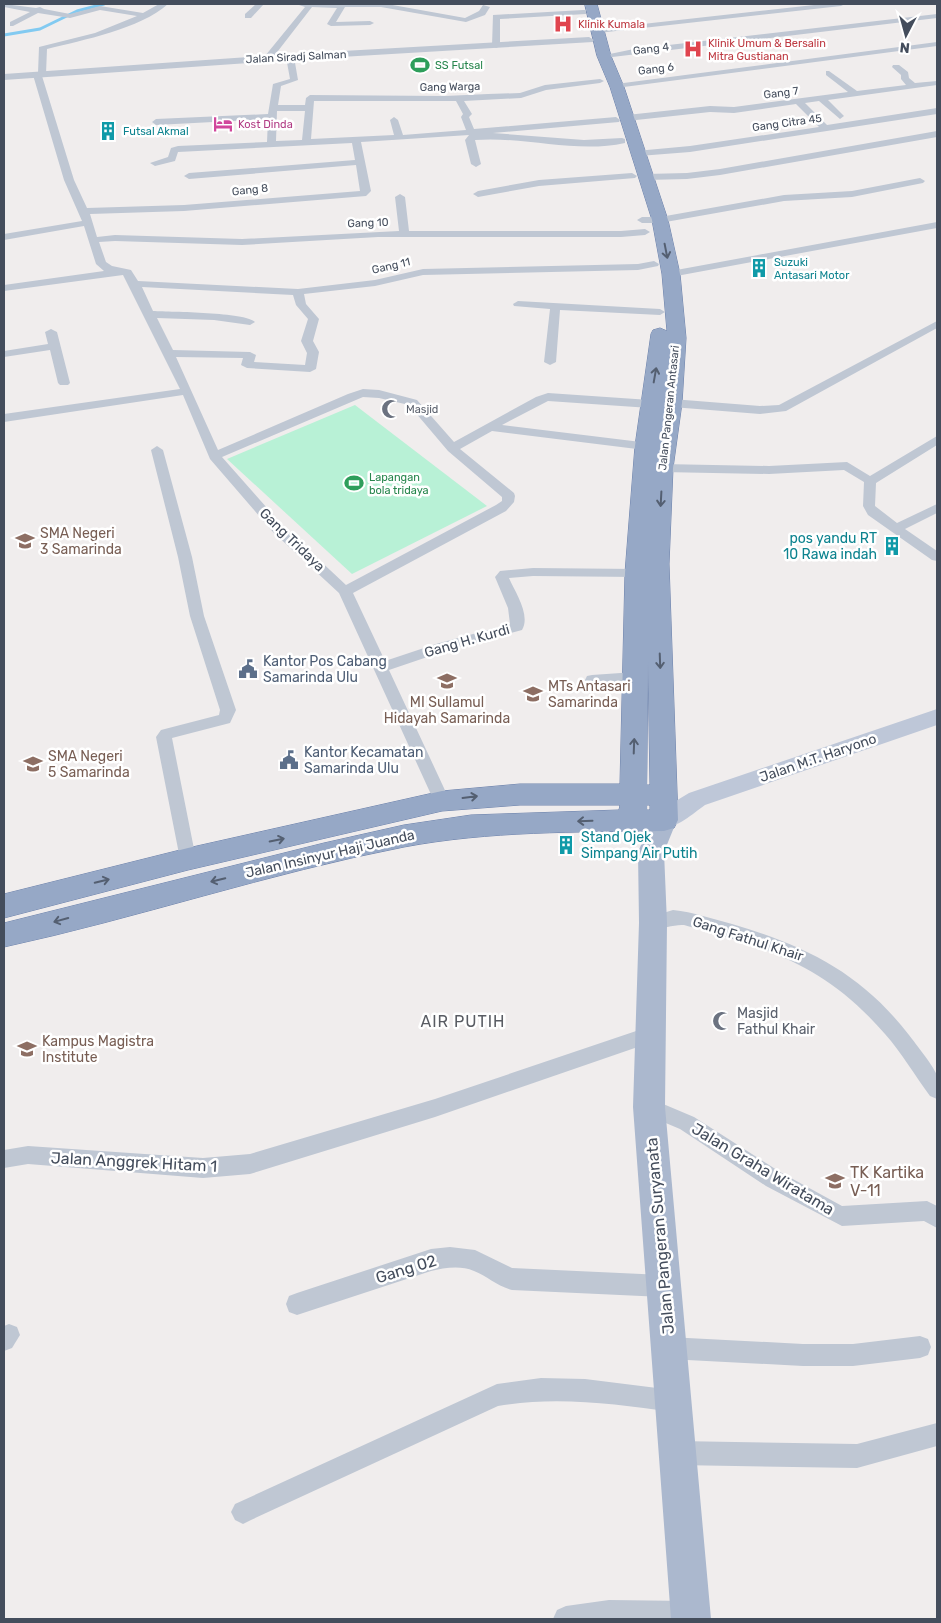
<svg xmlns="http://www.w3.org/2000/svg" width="941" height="1623" viewBox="0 0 941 1623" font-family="Rubik,sans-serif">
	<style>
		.green { fill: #b8f1d6 }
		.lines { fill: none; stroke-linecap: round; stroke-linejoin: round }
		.stream { stroke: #82caf1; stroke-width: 3 }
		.trunk-casing { stroke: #6d82ab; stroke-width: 1 }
		.minor { fill: #bfc7d3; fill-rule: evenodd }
		.tertiary { fill: #bfc7d3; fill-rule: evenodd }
		.secondary { fill: #bec7d8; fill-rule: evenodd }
		.primary { fill: #abb8ce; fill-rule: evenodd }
		.trunk { fill: #96a8c6; fill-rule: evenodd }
		.oneway { stroke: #545f71 }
		.labels { text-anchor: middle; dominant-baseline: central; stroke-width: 5; stroke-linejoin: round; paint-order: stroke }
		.far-health-label { font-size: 11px; fill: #be3a42; stroke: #fff; text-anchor: start }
		.far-street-label { font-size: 11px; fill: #444d5c; stroke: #fff }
		.far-leisure-label { font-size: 11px; fill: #27864d; stroke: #fff; text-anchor: start }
		.far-hotel-label { font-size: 11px; fill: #b23c85; stroke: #fff; text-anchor: start }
		.far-culture-label { font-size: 11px; fill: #0d838f; stroke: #fff; text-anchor: start }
		.far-worship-label { font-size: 11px; fill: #5b616d; stroke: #fff; text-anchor: start }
		.education-label { font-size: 14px; fill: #785e54; stroke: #fff; text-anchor: start }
		.culture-label { font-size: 14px; fill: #0d838f; stroke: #fff; text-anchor: end }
		.street-label { font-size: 14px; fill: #444d5c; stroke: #fff }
		.service-label { font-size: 14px; fill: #4e5e75; stroke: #fff; text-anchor: start }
		.worship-label { font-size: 14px; fill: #5b616d; stroke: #fff; text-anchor: start }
		.quarter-label { font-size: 16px; letter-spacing: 1px; fill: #595c63; stroke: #fff }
		.near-street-label { font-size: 16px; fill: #444d5c; stroke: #fff }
		.near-education-label { font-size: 16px; fill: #785e54; stroke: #fff; text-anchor: start }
	</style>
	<rect width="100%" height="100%" fill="#f0eded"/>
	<polygon class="green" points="355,405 487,506 352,574 227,459"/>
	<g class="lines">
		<polyline class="stream" points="4,35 40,29 77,11 104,4"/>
		<g class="trunk-casing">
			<path id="trunk" d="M585 4H597L611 56 624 87 668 220 680 274 686 338 682 403 673 468 669 564 678 820 674 828 664 831C577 832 489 831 404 847 269 873 138 918 4 947V923L324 843 404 825 471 815 619 810 620 805H520L442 811 188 870 4 918V894L188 848 442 791 520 784H620L625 573 635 446 651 334 653 330 660 328 667 331 662 274 652 220 610 87 597 56ZM648 662 650 785H647ZM647 805H650V810H647Z"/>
		</g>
		<g class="minor">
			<path d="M4 4 36 8 40 7 44 9 70 14 100 6 143 13 159 4H168C140 29 83 40 47 49L46 74 42 76 74 180 87 208 184 205 360 191 356 165 189 179 184 176 189 173 355 160 352 143 178 152 175 161 155 166 150 163 168 157 171 148 178 146 267 142 268 119 156 125 152 122 156 119 268 114 273 84 290 79 286 57 290 55 294 57 298 80 281 86 278 105H305L306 98 310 95 445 96 488 94 520 93 545 85 600 79 604 81 600 83 546 90 521 98 464 101 472 114 469 117 474 129 616 117 620 120 619 122 493 133 584 140 622 138 625 139V143C576 154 524 136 475 140L481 164 476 167 471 164 465 140 469 135 361 142 371 191 366 196 184 211 90 214 97 237 115 235 242 239 399 231 395 197 400 194 405 197 409 231H621L645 229 650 232 645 235 621 237H378L242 245 115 241 99 242 106 262 112 266 131 270 138 281 298 289 375 280 423 269 638 264 654 261 659 264 658 266 638 270 423 275 375 286 304 294 306 304 319 319 313 341 319 352 316 369 310 372 247 368 241 365 243 358 176 357 218 450 348 394 363 389 379 390 417 400 454 442 536 397 548 393 650 400 656 404 650 408 548 401 502 425 649 443 651 446 649 449 645 450 492 431 460 449 514 493 515 496 514 502 506 511 353 593 385 661 436 644 510 624 508 608 495 577 500 571 533 568 637 569 642 570 644 573 642 576 637 577 533 576 509 578C515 592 531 615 522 630L445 651 389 670 450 801 448 805 442 807 436 805 434 801 339 593 273 532 210 459 183 395 4 422V414L180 389 123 275 4 291V285L104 271 96 264 84 226 4 240V234L82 221 64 180 33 75 38 73 39 47 95 33 137 16 100 10 70 18 38 13 13 26H10V22L30 12 4 7ZM314 101H456L463 114 461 117 466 130 403 135 398 120 394 117 390 120 394 135 311 139ZM277 111H305L302 140 276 141ZM142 287 293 295 296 305 308 319 301 341 307 353 305 365 254 362 256 355 250 352 173 350 157 318 214 320 250 325 255 322C245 312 172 312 153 311ZM363 397 379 398 409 405 448 451 502 497V501L496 505 346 585 283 526 222 457Z"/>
			<polygon points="256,4 264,4 251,18 245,18 245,14"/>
			<polygon points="296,4 387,4 465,18 479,11 483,5 490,7 485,15 466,22 381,7 345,7 336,22 370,21 374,23 370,25 331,26 327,24 337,8 312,7 271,60 265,60 265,56 305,7"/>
			<polygon points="823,4 845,4 841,6 598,33 594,31 598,29"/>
			<polygon points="583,10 586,10 586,14 500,19 500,46 496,48 492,46 493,15"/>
			<polygon points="937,14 937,18 604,58 600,56 634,49"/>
			<polygon points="937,42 937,46 616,88 612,86 616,84"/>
			<polygon points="893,65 899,65 908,72 909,78 915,83 937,81 937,85 828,100 844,116 840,119 819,101 805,103 827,125 937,108 937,114 690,152 639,156 636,155 636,151 690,146 819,127 796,104 734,113 710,112 627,121 623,118 627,115 710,106 734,107 848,92 826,75 826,71 829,71 857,91 906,85 901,79 901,75 892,67"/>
			<polygon points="937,131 937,137 720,175 687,179 646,180 641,177 646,174 687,173 720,169"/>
			<polygon points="632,173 637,176 635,178 539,186 478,197 473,194 478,191 539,180"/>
			<polygon points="920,178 925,181 923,183 852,197 784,201 660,223 642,223 637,220 642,217 660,217 784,195 852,191"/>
			<polygon points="937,222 937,228 671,277 666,274 671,271"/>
			<polygon points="518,301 660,309 665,312 660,315 560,310 556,362 550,365 544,362 550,309 514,306 513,304"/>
			<polygon points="937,321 937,328 786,411 760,414 672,407 666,403 672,399 760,406 779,405"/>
			<polygon points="51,329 57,332 70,383 68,385 60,385 58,383 50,350 4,357 4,351 48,344 45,332"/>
			<polygon points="937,436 937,445 876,483 875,506 897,523 937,504 937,513 905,529 937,551 937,561 932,560 868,515 863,506 864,482 844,470 769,474 662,472 656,468 662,464 769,466 847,462 870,476"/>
			<polygon points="157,446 163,450 192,557 204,616 236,710 230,723 172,738 196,859 194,864 188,866 182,864 180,859 156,737 161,730 219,715 220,710 190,616 178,557 151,450"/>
			<polygon points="635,672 640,673 642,677 640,681 592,685 587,684 585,680 587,676 592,675"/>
			<path d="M673 910C693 912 713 919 732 924 806 946 861 973 909 1035 915 1043 935 1068 937 1076 939 1082 937 1092 937 1099L930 1096C915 1076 902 1053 885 1034 823 963 771 950 684 925 671 924 658 932 647 928L644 923 647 918Z"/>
			<polygon points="651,1026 658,1028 660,1034 658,1040 435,1117 250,1174 203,1178 28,1164 4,1168 4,1150 28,1146 203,1158 250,1154 435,1099"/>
			<polygon points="649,1098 694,1117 780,1172 842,1206 927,1201 937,1206 937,1228 924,1221 842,1226 766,1186 680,1129 642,1113 639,1107 642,1101"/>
			<path d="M450 1247 475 1250 512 1268 663 1275 671 1278 674 1286 671 1294 663 1297 512 1290C497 1286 487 1276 474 1271 460 1265 444 1268 431 1271L297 1315 289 1312 286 1304 289 1296 297 1293 431 1249Z"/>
			<polygon points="9,1324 17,1327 20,1335 12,1348 4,1351 4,1326"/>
			<polygon points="920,1336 928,1339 931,1347 928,1355 920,1358 853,1366 803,1366 668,1359 660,1356 657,1348 660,1340 668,1337 803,1344 853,1344"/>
			<path d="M541 1378 585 1379 673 1390 681 1393 684 1401 681 1409 673 1412C614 1404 557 1396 498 1406L251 1520 243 1524 235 1520 231 1512 235 1504 497 1384Z"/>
			<polygon points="937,1423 937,1446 857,1468 677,1465 669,1461 665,1453 669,1445 677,1441 857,1444"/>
			<polygon points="609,1600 689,1601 698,1605 702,1614 699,1619 553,1619 557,1610 566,1606"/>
		</g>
		<polygon class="tertiary" points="589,37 594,40 593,42 290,60 4,80 4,74 290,54"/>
		<path class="secondary" d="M937 709V725L705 805C691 815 673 832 656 827L652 820 656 813 689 793Z"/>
		<polygon class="primary" points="664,810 673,813 677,820 664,852 667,923 665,1107 711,1619 671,1619 633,1107 639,923 638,852 655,813"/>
		<use href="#trunk" class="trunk"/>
	</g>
	<defs><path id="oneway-shaft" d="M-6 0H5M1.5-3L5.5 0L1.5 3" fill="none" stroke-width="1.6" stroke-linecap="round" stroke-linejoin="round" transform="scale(1.25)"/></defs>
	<g class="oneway">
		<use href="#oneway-shaft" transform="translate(666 251) rotate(79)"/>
		<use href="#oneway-shaft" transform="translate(655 375) rotate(-80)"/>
		<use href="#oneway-shaft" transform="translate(661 499) rotate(93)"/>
		<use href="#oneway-shaft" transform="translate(660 661) rotate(88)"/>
		<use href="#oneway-shaft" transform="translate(634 746) rotate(-88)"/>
		<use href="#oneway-shaft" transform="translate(470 797) rotate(-7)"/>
		<use href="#oneway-shaft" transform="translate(585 821) rotate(178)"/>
		<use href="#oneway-shaft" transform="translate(277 840) rotate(-12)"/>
		<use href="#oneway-shaft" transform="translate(218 880) rotate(166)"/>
		<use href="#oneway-shaft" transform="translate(102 881) rotate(-14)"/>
		<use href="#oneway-shaft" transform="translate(61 920) rotate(165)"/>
	</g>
	<defs>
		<g id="hospital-bare" transform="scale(1.5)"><path d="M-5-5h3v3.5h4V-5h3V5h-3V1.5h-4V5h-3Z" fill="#e0444e" stroke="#fff" stroke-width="2.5" paint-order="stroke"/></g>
		<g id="stadium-bare" transform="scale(1.5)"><path d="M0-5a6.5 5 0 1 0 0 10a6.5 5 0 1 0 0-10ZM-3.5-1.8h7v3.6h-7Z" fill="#2e9e5b" stroke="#fff" stroke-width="2.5" paint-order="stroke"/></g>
		<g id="hotel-bare" transform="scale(1.5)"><path d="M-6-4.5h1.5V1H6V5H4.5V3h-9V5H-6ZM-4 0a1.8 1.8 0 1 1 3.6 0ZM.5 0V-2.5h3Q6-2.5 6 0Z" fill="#d1479c" stroke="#fff" stroke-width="2.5" paint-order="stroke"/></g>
		<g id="building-bare" transform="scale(1.5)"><path d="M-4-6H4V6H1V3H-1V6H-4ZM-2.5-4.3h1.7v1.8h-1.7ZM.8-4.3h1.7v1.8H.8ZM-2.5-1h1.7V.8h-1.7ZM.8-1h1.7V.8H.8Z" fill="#0f9aa8" stroke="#fff" stroke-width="2.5" paint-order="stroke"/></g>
		<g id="mosque-bare" transform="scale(1.5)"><path d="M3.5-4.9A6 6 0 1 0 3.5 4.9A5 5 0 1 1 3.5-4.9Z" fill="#6b7280" stroke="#fff" stroke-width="2.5" paint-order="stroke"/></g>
		<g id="school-bare" transform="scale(1.5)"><path d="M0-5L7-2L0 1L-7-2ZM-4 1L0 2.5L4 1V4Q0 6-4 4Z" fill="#8d6e63" stroke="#fff" stroke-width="2.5" paint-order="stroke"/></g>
		<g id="civic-bare" transform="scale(1.5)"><path d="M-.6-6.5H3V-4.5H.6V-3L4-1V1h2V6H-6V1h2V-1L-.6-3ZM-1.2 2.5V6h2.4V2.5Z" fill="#5c6f8a" stroke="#fff" stroke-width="2.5" paint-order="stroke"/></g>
		<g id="university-bare" transform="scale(1.5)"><path d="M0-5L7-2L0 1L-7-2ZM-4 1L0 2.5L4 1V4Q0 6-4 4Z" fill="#8d6e63" stroke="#fff" stroke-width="2.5" paint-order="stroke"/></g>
	</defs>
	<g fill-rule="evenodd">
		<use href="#hospital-bare" x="563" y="24"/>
		<use href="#hospital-bare" x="693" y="49"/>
		<use href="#stadium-bare" x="420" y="65"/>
		<use href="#hotel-bare" x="223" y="124"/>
		<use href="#building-bare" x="108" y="131"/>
		<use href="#building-bare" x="759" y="268"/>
		<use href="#mosque-bare" x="391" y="409"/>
		<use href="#stadium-bare" x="354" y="483"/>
		<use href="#school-bare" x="25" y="541"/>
		<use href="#building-bare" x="892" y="546"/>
		<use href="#civic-bare" x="248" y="669"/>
		<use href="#school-bare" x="447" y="681"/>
		<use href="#school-bare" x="533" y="694"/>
		<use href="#civic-bare" x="289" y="760"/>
		<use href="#school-bare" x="33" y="764"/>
		<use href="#building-bare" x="566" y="845"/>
		<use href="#mosque-bare" x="722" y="1021"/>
		<use href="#university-bare" x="27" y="1049"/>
		<use href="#school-bare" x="835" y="1181"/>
	</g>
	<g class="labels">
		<g class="far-health-label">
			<text x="578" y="24">Klinik Kumala</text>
			<text x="708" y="43">Klinik Umum &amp; Bersalin<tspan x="708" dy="13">Mitra Gustianan</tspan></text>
		</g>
		<g class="far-street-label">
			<text transform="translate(651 49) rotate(-7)">Gang 4</text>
			<text transform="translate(296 57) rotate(-3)">Jalan Siradj Salman</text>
			<text transform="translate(656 69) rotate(-7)">Gang 6</text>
			<text transform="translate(450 87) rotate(-1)">Gang Warga</text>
			<text transform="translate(781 93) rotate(-7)">Gang 7</text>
			<text transform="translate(787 123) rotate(-8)">Gang Citra 45</text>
			<text transform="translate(250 190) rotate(-6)">Gang 8</text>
			<text transform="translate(368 223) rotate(-2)">Gang 10</text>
			<text transform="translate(391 266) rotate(-13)">Gang 11</text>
			<text transform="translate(669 408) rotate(-84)">Jalan Pangeran Antasari</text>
		</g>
		<g class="far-leisure-label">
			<text x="435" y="65">SS Futsal</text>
			<text x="369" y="477">Lapangan<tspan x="369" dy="13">bola tridaya</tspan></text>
		</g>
		<g class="far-hotel-label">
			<text x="238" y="124">Kost Dinda</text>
		</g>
		<g class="far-culture-label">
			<text x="123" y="131">Futsal Akmal</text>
			<text x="774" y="262">Suzuki<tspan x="774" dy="13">Antasari Motor</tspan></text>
		</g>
		<g class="far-worship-label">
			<text x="406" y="409">Masjid</text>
		</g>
		<g class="education-label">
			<text x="40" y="533">SMA Negeri<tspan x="40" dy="16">3 Samarinda</tspan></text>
			<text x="548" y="686">MTs Antasari<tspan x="548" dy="16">Samarinda</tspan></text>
			<text x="447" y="702" text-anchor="middle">MI Sullamul<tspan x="447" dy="16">Hidayah Samarinda</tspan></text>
			<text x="48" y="756">SMA Negeri<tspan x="48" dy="16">5 Samarinda</tspan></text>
			<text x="42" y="1041">Kampus Magistra<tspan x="42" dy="16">Institute</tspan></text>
		</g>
		<g class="culture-label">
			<text x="877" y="538">pos yandu RT<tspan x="877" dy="16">10 Rawa indah</tspan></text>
			<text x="581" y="837" text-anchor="start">Stand Ojek<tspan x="581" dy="16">Simpang Air Putih</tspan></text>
		</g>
		<g class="street-label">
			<text transform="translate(292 540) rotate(44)">Gang Tridaya</text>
			<text transform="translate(467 641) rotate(-16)">Gang H. Kurdi</text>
			<text transform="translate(818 758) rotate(-19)">Jalan M.T. Haryono</text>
			<text transform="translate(330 854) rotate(-13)">Jalan Insinyur Haji Juanda</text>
			<text transform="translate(748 939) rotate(18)">Gang Fathul Khair</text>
		</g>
		<g class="service-label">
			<text x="263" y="661">Kantor Pos Cabang<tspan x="263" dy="16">Samarinda Ulu</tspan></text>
			<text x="304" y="752">Kantor Kecamatan<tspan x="304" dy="16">Samarinda Ulu</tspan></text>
		</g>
		<g class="worship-label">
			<text x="737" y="1013">Masjid<tspan x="737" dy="16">Fathul Khair</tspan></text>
		</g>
		<g class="quarter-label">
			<text x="463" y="1021">AIR PUTIH</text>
		</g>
		<g class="near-street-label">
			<text transform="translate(134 1162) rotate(3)">Jalan Anggrek Hitam 1</text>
			<text transform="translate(763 1169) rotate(31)">Jalan Graha Wiratama</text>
			<text transform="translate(660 1236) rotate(-95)">Jalan Pangeran Suryanata</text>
			<text transform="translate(406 1269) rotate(-17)">Gang 02</text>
		</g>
		<g class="near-education-label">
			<text x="850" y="1172">TK Kartika<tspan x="850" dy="18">V-11</tspan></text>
		</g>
	</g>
	<rect width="941" height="1623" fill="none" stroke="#444d5c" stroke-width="10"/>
	<g transform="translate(906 35) rotate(186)" stroke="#ffffff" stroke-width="4" paint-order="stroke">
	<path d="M0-4L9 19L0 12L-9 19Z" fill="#444d5c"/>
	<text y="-8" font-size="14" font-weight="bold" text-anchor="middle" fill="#444d5c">N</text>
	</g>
</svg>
